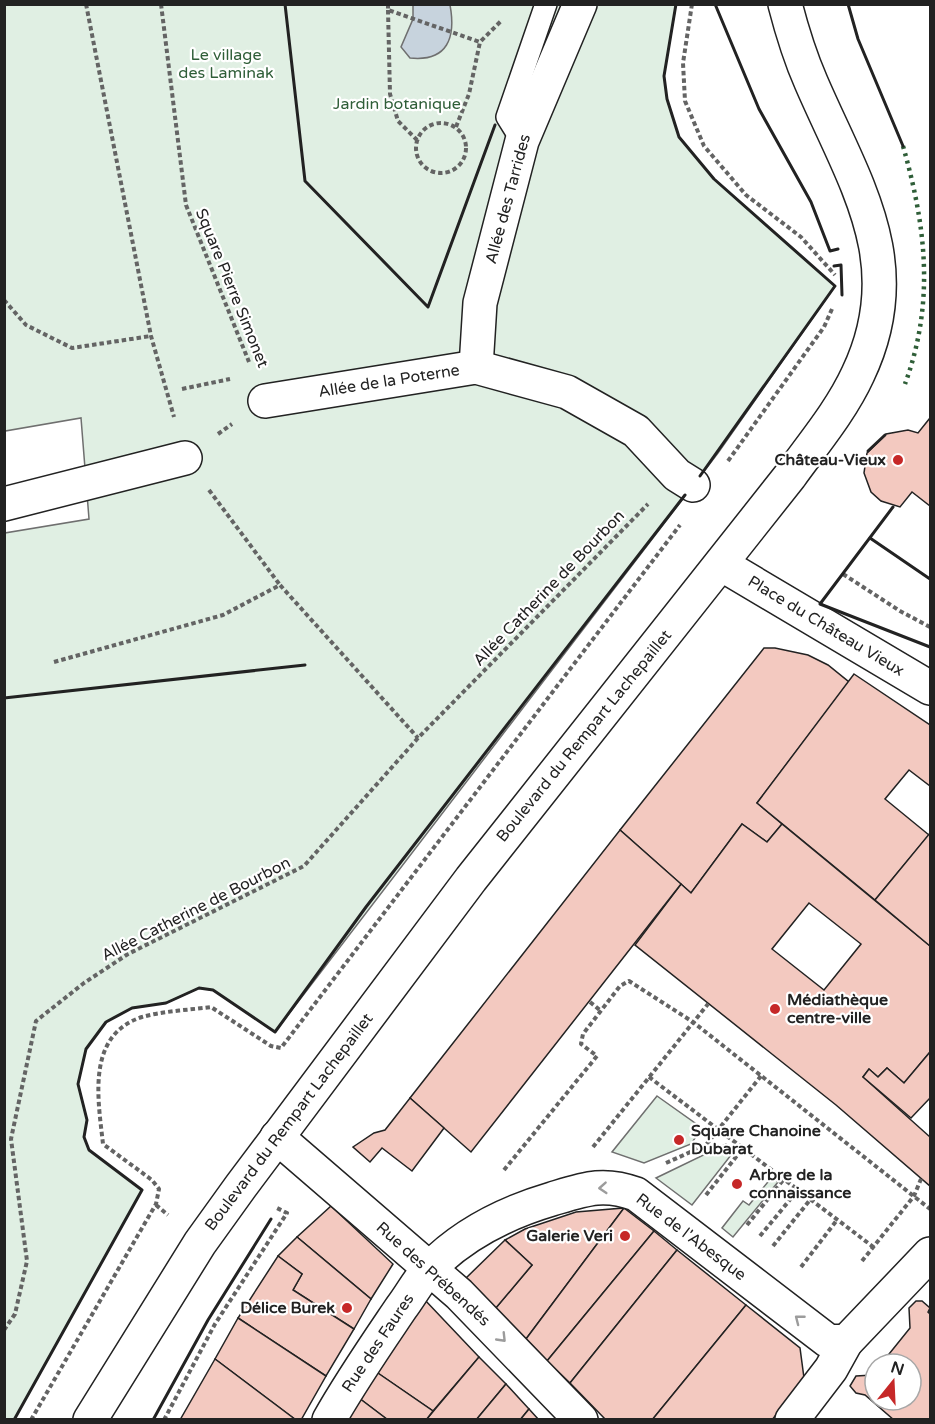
<svg xmlns="http://www.w3.org/2000/svg" width="935" height="1424" viewBox="0 0 935 1424" font-family="'Varela Round',sans-serif">
	<style>
		.green { fill: #e0efe3; stroke: #6f6f6f; stroke-width: 1.5 }
		.water { fill: #c7d3dd; stroke: #6f6f6f; stroke-width: 1.5 }
		.building { fill: #f3c9c0; stroke: #222; stroke-width: 1.5; fill-rule: evenodd }
		.lines { fill: none; stroke-linecap: round; stroke-linejoin: round }
		.lane-casing { stroke: #222; stroke-width: 24 }
		.street-casing { stroke: #222; stroke-width: 36 }
		.path { stroke: #646464; stroke-width: 4; stroke-dasharray: 4.5 3; stroke-linecap: butt }
		.lane { stroke: #fff; stroke-width: 21 }
		.street { stroke: #fff; stroke-width: 33 }
		.hedge { stroke: #2f5e38; stroke-width: 4.5; stroke-dasharray: 3 4.5; stroke-linecap: butt }
		.wall { stroke: #222; stroke-width: 3 }
		.oneway { stroke: #9c9c9c }
		.poi-dot { fill: #c62828; stroke: #fff; stroke-width: 2 }
		.labels { text-anchor: middle; dominant-baseline: central; stroke-width: 4.5; stroke-linejoin: round; paint-order: stroke }
		.park-label { font-size: 16px; fill: #2f5e38; stroke: #fff }
		.street-label { font-size: 16px; fill: #222; stroke: #fff }
		.poi-label { font-size: 16px; font-weight: bold; fill: #222; stroke: #fff; text-anchor: end }
	</style>
	<rect width="100%" height="100%" fill="#fff"/>
	<g class="green">
		<polygon points="5,5 676,5 664,76 667,99 679,137 714,179 835,286 718,453 275,1032 213,990 199,988 166,1003 132,1008 106,1022 86,1049 78,1084 87,1120 84,1137 89,1150 142,1190 14,1420 4,1419 5,533 89,519 81,418 5,431"/>
		<polygon points="657,1096 702,1128 691,1144 644,1163 612,1152"/>
		<polygon points="726,1144 735,1150 692,1205 656,1178"/>
		<polygon points="772,1177 778,1182 733,1237 722,1228 743,1201 749,1205"/>
	</g>
	<path class="water" d="M413 5H450C456 37 448 62 410 58L401 47 413 19Z"/>
	<g class="building">
		<polygon points="930,418 930,506 912,492 900,507 881,501 871,492 864,473 867,453 886,434 908,430 918,433"/>
		<polygon points="764,648 775,648 808,655 828,665 849,682 757,803 782,824 767,842 742,824 691,893 620,830"/>
		<polygon points="854,674 930,725 930,786 909,770 885,799 929,835 875,900 757,803"/>
		<path d="M742 824 767 842 782 824 930 946V1052L904 1083 887 1068 878 1077 869 1069 863 1077 930 1137V1186L836 1105 635 945 681 884 691 893ZM809 903 861 944 824 990 772 949Z"/>
		<polygon points="620,830 681,884 471,1152 410,1098"/>
		<polygon points="930,833 930,946 875,900"/>
		<polygon points="930,1052 930,1098 911,1118 863,1077 869,1069 878,1077 887,1068 904,1083"/>
		<polygon points="410,1098 444,1128 412,1171 382,1148 370,1162 353,1147 374,1133 385,1130"/>
		<polygon points="331,1206 393,1264 371,1299 297,1237"/>
		<polygon points="624,1208 526,1339 495,1309 532,1265 505,1240 525,1229 576,1212"/>
		<polygon points="624,1208 654,1231 547,1361 526,1339"/>
		<polygon points="654,1231 677,1250 570,1383 547,1361"/>
		<polygon points="297,1237 371,1299 354,1329 293,1290 302,1274 278,1256"/>
		<polygon points="505,1240 532,1265 495,1309 465,1279"/>
		<polygon points="677,1250 746,1305 652,1420 606,1420 570,1383"/>
		<polygon points="278,1256 302,1274 293,1290 354,1329 326,1376 238,1318"/>
		<polygon points="424,1299 479,1357 433,1411 372,1369"/>
		<polygon points="916,1301 922,1301 930,1308 928,1312 930,1314 930,1420 894,1420 865,1395 856,1393 850,1386 856,1376 873,1375 875,1372 875,1400 911,1400 911,1364 881,1364 910,1328 909,1308"/>
		<polygon points="746,1305 800,1348 804,1378 772,1420 652,1420"/>
		<polygon points="238,1318 326,1376 301,1420 296,1420 215,1359"/>
		<polygon points="479,1357 506,1384 476,1420 426,1420"/>
		<polygon points="215,1359 296,1420 180,1420"/>
		<polygon points="372,1369 433,1411 426,1420 388,1420 355,1395"/>
		<polygon points="506,1384 529,1409 520,1420 476,1420"/>
		<polygon points="355,1395 388,1420 340,1420"/>
		<polygon points="529,1409 539,1420 520,1420"/>
	</g>
	<g class="lines">
		<g class="lane-casing">
			<polyline id="lane" points="522,141 507,117 546,4"/>
		</g>
		<g class="street-casing">
			<g id="street">
				<polyline points="476,367 480,303 522,141 580,4"/>
				<polyline points="265,401 476,367 567,392 636,431 677,475 693,485"/>
				<polyline points="4,504 185,458"/>
				<polyline points="721,564 930,688"/>
				<polyline points="277,1137 459,1294 581,1420"/>
				<path d="M90 1420 200 1243 241 1186 471 879 790 476C813 444 841 411 858 374 911 263 854 182 811 82 800 57 792 31 785 4"/>
				<path d="M329 1420C351 1381 376 1345 401 1308 411 1295 419 1279 430 1268 463 1234 508 1212 552 1199 585 1189 603 1182 636 1194L828 1341 846 1342"/>
				<polyline points="792,1420 831,1369 846,1342 930,1254"/>
			</g>
		</g>
		<g class="path">
			<polyline points="86,4 151,336 174,417"/>
			<polyline points="161,4 186,205 249,362"/>
			<polyline points="388,4 388,10 480,42 501,21"/>
			<polyline points="692,4 683,63 685,101 704,146 746,195 801,237 835,275"/>
			<polyline points="388,10 390,94 398,121 417,140"/>
			<circle cx="441" cy="148" r="25"/>
			<polyline points="456,127 469,94 480,42"/>
			<polyline points="4,300 26,325 72,348 151,336"/>
			<polyline points="182,389 230,379"/>
			<polyline points="218,434 232,424"/>
			<polyline points="728,461 824,327 832,309"/>
			<polyline points="209,490 280,585"/>
			<polyline points="843,574 900,611 930,627"/>
			<polyline points="54,662 223,615 280,585 418,738"/>
			<polyline points="590,1002 601,1011"/>
			<polyline points="649,1077 876,1249"/>
			<polyline points="593,1147 708,1004"/>
			<polyline points="666,1163 706,1145 761,1076"/>
			<polyline points="504,1170 597,1056 581,1044 583,1034 620,986 629,981 693,1022 930,1209"/>
			<polyline points="706,1195 743,1148"/>
			<polyline points="156,1205 168,1215"/>
			<polyline points="747,1225 784,1179"/>
			<polyline points="760,1236 798,1190"/>
			<polyline points="773,1246 810,1200"/>
			<polyline points="862,1261 914,1196 921,1179"/>
			<polyline points="801,1267 837,1220"/>
			<polyline points="4,1330 15,1314 27,1261 11,1139 36,1021 84,983 128,954 304,866 418,738 648,504"/>
			<path d="M31 1420 156 1204 159 1189 152 1180 103 1144C98 1099 86 1035 142 1017 163 1011 189 1010 211 1007L271 1046 281 1048 680 525"/>
			<polyline points="164,1420 215,1324 287,1213 277,1208"/>
		</g>
		<use href="#lane" class="lane"/>
		<use href="#street" class="street"/>
		<path class="hedge" d="M903 146C926 227 935 302 905 384"/>
		<g class="wall">
			<polyline points="285,4 305,181 428,307 495,125"/>
			<polyline points="676,4 664,76 667,99 679,137 714,179 835,286 700,476"/>
			<polyline points="715,4 759,109 811,202 830,251 838,249"/>
			<polyline points="848,4 858,39 903,146"/>
			<polyline points="834,266 841,265 842,295"/>
			<polyline points="868,451 885,435"/>
			<polyline points="893,507 820,604 930,647"/>
			<polyline points="870,538 930,579"/>
			<polyline points="4,698 305,665"/>
			<polyline points="14,1420 142,1190 89,1150 84,1137 87,1120 78,1084 86,1049 106,1022 132,1008 166,1003 199,988 213,990 275,1032 366,907 685,495"/>
			<polyline points="153,1420 208,1320 271,1219"/>
		</g>
	</g>
	<defs><path id="oneway-chevron" d="M-2-3.5L2.5 0L-2 3.5" fill="none" stroke-width="1.6" stroke-linecap="round" stroke-linejoin="round" transform="scale(1.5)"/></defs>
	<g class="oneway">
		<use href="#oneway-chevron" transform="translate(603 1188) rotate(176)"/>
		<use href="#oneway-chevron" transform="translate(799 1319) rotate(-142)"/>
		<use href="#oneway-chevron" transform="translate(502 1338) rotate(46)"/>
	</g>
	<g class="poi-dot">
		<circle cx="898" cy="460" r="6"/>
		<circle cx="775" cy="1009" r="6"/>
		<circle cx="679" cy="1140" r="6"/>
		<circle cx="737" cy="1184" r="6"/>
		<circle cx="625" cy="1236" r="6"/>
		<circle cx="347" cy="1308" r="6"/>
	</g>
	<g class="labels">
		<g class="park-label">
			<text x="226" y="55">Le village<tspan x="226" dy="18">des Laminak</tspan></text>
			<text x="397" y="104">Jardin botanique</text>
		</g>
		<g class="street-label">
			<text transform="translate(508 199) rotate(-75)">Allée des Tarrides</text>
			<text transform="translate(232 288) rotate(68)">Square Pierre Simonet</text>
			<text transform="translate(389 381) rotate(-9)">Allée de la Poterne</text>
			<text transform="translate(549 588) rotate(-46)">Allée Catherine de Bourbon</text>
			<text transform="translate(826 626) rotate(31)">Place du Château Vieux</text>
			<text transform="translate(584 736) rotate(-51)">Boulevard du Rempart Lachepaillet</text>
			<text transform="translate(196 909) rotate(-27)">Allée Catherine de Bourbon</text>
			<text transform="translate(289 1122) rotate(-53)">Boulevard du Rempart Lachepaillet</text>
			<text transform="translate(691 1237) rotate(37)">Rue de l'Abesque</text>
			<text transform="translate(433 1274) rotate(42)">Rue des Prébendés</text>
			<text transform="translate(378 1343) rotate(-56)">Rue des Faures</text>
		</g>
		<g class="poi-label">
			<text x="886" y="460">Château-Vieux</text>
			<text x="787" y="1000" text-anchor="start">Médiathèque<tspan x="787" dy="18">centre-ville</tspan></text>
			<text x="691" y="1131" text-anchor="start">Square Chanoine<tspan x="691" dy="18">Dubarat</tspan></text>
			<text x="749" y="1175" text-anchor="start">Arbre de la<tspan x="749" dy="18">connaissance</tspan></text>
			<text x="613" y="1236">Galerie Veri</text>
			<text x="335" y="1308">Délice Burek</text>
		</g>
	</g>
	<rect width="935" height="1424" fill="none" stroke="#222222" stroke-width="12"/>
	<g transform="translate(893 1382) rotate(18)"><circle r="28" fill="#ffffff" stroke="#a7a7a7" stroke-width="1.5"/>
	<path d="M0-4.5L10 22L0 15L-10 22Z" fill="#c62828"/>
	<text y="-9" font-size="16" font-weight="bold" text-anchor="middle" fill="#222222">N</text>
	</g>
</svg>
